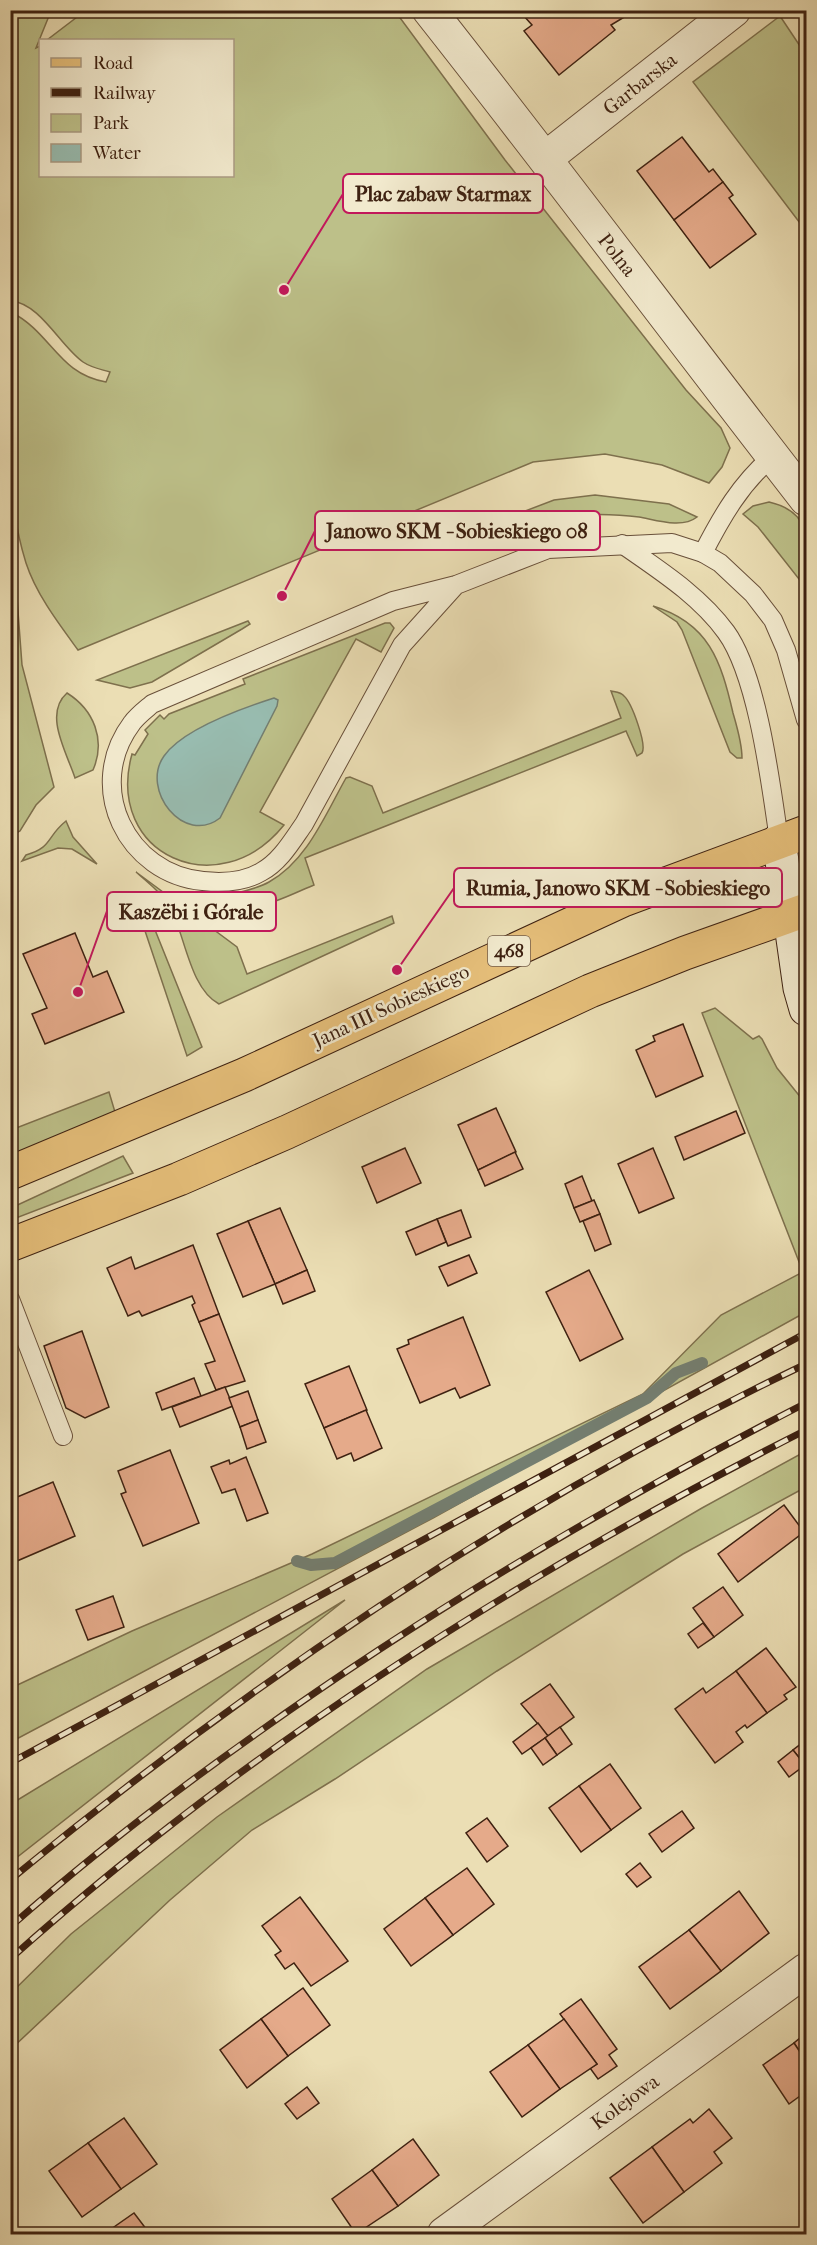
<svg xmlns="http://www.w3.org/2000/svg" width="817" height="2245" viewBox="0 0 817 2245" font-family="'IM FELL French Canon',serif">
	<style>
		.green { fill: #bdc089; stroke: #7e704d; stroke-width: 1.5 }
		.water { fill: #98bcb0; stroke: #747e70; stroke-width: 1.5 }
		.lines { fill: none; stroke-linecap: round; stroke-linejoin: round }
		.stream { stroke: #747e70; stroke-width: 12 }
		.building { fill: #e5aa8a; stroke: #3e2111; stroke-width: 1.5 }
		.lane-casing { stroke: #69503a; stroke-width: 20 }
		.street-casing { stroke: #69503a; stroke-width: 35 }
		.secondary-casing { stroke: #3e2111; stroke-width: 35 }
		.primary-casing { stroke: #3e2111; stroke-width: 35 }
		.lane { stroke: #f2eace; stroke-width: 18 }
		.street { stroke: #f2eace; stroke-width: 33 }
		.secondary { stroke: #f2eace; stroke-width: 33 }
		.primary { stroke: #e6bf7a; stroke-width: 33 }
		.rail-casing { stroke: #3e2111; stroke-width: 7 }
		.rail { stroke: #f2eace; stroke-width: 4.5; stroke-dasharray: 14; stroke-linecap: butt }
		.labels { text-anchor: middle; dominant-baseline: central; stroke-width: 5; stroke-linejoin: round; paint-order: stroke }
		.shield { fill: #f2eace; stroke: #745d4a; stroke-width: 1.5 }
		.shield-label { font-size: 18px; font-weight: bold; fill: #3e2111 }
		.street-label { font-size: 20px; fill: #3e2111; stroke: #f2eace }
		.leader { fill: none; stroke: #c2185b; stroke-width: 2 }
		.callout-dot { fill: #c2185b; stroke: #f2eace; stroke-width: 2 }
		.callout { fill: #f2eace; stroke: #c2185b; stroke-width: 2 }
		.callout-label { font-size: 21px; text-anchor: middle; font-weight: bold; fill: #3e2111 }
	</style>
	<rect width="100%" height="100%" fill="#ebdeb4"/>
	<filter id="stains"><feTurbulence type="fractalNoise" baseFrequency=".00333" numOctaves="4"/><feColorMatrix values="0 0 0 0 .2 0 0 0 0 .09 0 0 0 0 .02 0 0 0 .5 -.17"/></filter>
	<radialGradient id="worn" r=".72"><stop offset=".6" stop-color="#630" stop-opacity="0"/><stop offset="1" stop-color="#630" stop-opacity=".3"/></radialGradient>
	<g class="green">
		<path d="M11 10 51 11 36 48 40 46V176H232V40H47L85 11H395L505 160 686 390 721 428 730 448 722 467 709 483 662 465 605 454 533 462 78 650C59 624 36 594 26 563 1 483 10 395 11 312 52 333 58 374 106 382L110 372C100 369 92 368 83 362 61 347 40 303 11 301Z"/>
		<polygon points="780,16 806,55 806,231 693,82"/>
		<path d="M595 495 669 504 697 517C682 529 656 520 639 517 595 511 530 516 488 531L486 526 554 500Z"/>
		<path d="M769 502C817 513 807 549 806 588L758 527 743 514 753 506Z"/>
		<polygon points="11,518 22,665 54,787 36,805 20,831 11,836"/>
		<path d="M653 606C709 623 721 661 733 713 737 727 742 743 742 758H737L730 752 682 630 677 622Z"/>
		<polygon points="248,621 250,624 242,629 152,682 130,688 97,680"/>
		<path d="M385 623H390L394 628 381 652 356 639 260 812 284 825C219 906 104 855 132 754L135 755 148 734 145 730 160 715 164 719 169 714 245 684 243 679Z"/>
		<path d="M611 691C616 692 621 692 624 696 632 703 647 745 642 753L637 756 626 731 305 858 314 885C293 893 242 922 225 900L224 896C239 892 255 890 269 882 307 861 325 815 346 778L350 777 372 786 383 813 621 718Z"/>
		<path d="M67 693C94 710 106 740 93 770L75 778C67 753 43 714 67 693Z"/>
		<path d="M66 821 73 837 97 864 72 849 58 848 22 861 26 855C53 847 46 837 66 821Z"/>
		<path d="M136 872 237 947 247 974 392 916 394 923 219 1004C189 988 185 933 169 905 161 892 147 882 136 872Z"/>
		<polygon points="136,904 149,915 202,1047 187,1056"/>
		<polygon points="715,1008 753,1039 759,1036 762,1039 777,1068 806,1104 806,1312 433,1518 11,1742 11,1688 132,1631 312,1554 643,1394 721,1315 803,1272 702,1013"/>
		<polygon points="109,1092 115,1112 11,1161 11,1130"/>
		<polygon points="123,1156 133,1173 11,1220 11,1208"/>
		<polygon points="806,1451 806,1487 683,1554 497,1671 335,1779 252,1830 170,1900 11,2049 11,1993 71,1934 217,1817 427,1669 702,1508"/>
		<polygon points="345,1600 11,1862 11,1804"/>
	</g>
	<path class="water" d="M274 698 278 700 277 706 220 818C184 846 140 790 164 756 183 729 243 708 274 698Z"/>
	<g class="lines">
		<polyline class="stream" points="297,1561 311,1565 335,1563 647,1398 676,1373 702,1363"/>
	</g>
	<g class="building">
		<polygon points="528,10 636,10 611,25 615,30 559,75 524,31 532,25 523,15"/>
		<polygon points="682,137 709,172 713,169 723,182 674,220 637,171"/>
		<polygon points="723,182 733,195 729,198 756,234 710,268 674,220"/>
		<polygon points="75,933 93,977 107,971 124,1012 45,1044 32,1014 47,1008 23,954"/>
		<polygon points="683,1024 703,1076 656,1097 636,1050 655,1041 653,1036"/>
		<polygon points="496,1108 516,1152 478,1170 458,1125"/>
		<polygon points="736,1111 745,1133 684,1160 675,1137"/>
		<polygon points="405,1148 421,1183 377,1203 362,1167"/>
		<polygon points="653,1148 674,1198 639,1213 618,1164"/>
		<polygon points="515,1152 523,1169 485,1186 478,1170"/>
		<polygon points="582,1176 592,1201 574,1208 565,1184"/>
		<polygon points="594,1200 600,1214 580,1222 574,1208"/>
		<polygon points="280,1208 307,1270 275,1284 248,1221"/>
		<polygon points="461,1210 471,1237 448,1246 437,1219"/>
		<polygon points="600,1214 611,1244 595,1251 583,1221"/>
		<polygon points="437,1219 446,1242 416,1255 406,1232"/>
		<polygon points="248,1221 275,1284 243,1297 217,1234"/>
		<polygon points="193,1245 219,1314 199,1322 192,1305 195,1303 192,1296 142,1316 139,1311 128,1316 107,1268 131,1257 135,1269"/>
		<polygon points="469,1255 477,1273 448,1286 439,1267"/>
		<polygon points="307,1270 315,1291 283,1304 275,1284"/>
		<polygon points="589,1270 623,1339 580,1361 546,1292"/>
		<polygon points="219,1314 245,1381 216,1390 205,1364 215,1361 199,1322"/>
		<polygon points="463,1317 490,1385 460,1398 455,1388 420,1403 397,1349 409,1344 408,1340"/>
		<polygon points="82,1331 109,1407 85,1418 66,1408 44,1346"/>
		<polygon points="349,1366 367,1410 324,1428 305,1384"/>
		<polygon points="194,1378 201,1396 162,1410 156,1393"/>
		<polygon points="225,1387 233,1406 180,1427 172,1407"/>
		<polygon points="248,1391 258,1420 240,1427 229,1398"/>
		<polygon points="366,1410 382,1448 354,1461 351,1453 337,1459 324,1428"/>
		<polygon points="258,1420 266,1442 247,1449 240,1427"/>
		<polygon points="170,1450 199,1523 143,1546 121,1494 126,1492 118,1471"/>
		<polygon points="246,1457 268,1513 247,1521 235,1489 222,1493 211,1467 229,1460 230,1464"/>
		<polygon points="53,1482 75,1536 10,1564 10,1500"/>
		<polygon points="784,1505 804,1532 738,1582 718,1554"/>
		<polygon points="723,1587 743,1615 714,1637 693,1608"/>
		<polygon points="113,1596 124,1627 88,1640 76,1610"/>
		<polygon points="703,1623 714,1637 698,1648 688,1634"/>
		<polygon points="766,1648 796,1687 784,1695 787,1699 767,1713 736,1671"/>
		<polygon points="736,1671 767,1713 747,1728 745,1725 736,1732 743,1742 715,1763 675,1709 703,1688 706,1693"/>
		<polygon points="550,1684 574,1717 548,1736 521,1704"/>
		<polygon points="538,1723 548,1736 522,1754 513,1742"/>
		<polygon points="560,1727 572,1744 557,1755 545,1738"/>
		<polygon points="545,1738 557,1755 543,1765 531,1748"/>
		<polygon points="806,1740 806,1764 805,1765 793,1750"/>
		<polygon points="793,1750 805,1765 789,1777 778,1762"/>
		<polygon points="610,1764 641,1808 611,1830 579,1786"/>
		<polygon points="579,1786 611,1830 581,1852 549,1808"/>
		<polygon points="682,1811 694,1828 662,1852 649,1834"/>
		<polygon points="487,1818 508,1846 487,1862 466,1833"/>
		<polygon points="640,1863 651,1877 637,1887 626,1874"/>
		<polygon points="467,1868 494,1904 453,1935 425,1898"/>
		<polygon points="739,1891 769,1933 721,1971 689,1930"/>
		<polygon points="300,1897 348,1961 311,1986 294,1963 285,1969 275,1955 281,1951 262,1926"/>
		<polygon points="425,1898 453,1935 411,1966 384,1929"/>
		<polygon points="689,1930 721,1971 670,2009 639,1967"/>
		<polygon points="303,1988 330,2025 288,2056 261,2019"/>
		<polygon points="581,1999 617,2049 609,2055 617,2066 598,2079 590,2068 597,2064 560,2014"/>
		<polygon points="261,2019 288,2056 247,2088 220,2050"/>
		<polygon points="564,2019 597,2064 560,2089 528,2045"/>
		<polygon points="806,2033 806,2061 794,2043"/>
		<polygon points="794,2043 806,2061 806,2095 802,2099 800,2096 789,2104 763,2065"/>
		<polygon points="528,2045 560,2089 522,2117 490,2072"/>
		<polygon points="307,2087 319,2103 297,2119 285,2104"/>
		<polygon points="709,2109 732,2138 714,2152 722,2163 684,2192 652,2147 690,2119 693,2123"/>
		<polygon points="124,2118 157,2164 121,2189 88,2143"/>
		<polygon points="413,2139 439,2175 398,2206 372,2170"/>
		<polygon points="88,2143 121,2189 82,2217 49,2171"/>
		<polygon points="652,2147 684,2192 643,2223 610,2178"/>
		<polygon points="372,2170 398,2206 356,2234 332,2199"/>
		<polygon points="134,2213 150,2234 104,2234"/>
	</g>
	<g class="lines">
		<g class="lane-casing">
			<g id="lane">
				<path d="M622 544C659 570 699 595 726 632 758 676 771 786 779 840"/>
				<path d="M703 553C722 516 741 483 773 456"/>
				<path d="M456 585 402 645 304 824C292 841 280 862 261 872 244 882 222 883 203 881 127 874 84 787 132 723 137 716 145 710 152 704L393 601 456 585 548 549 672 543 703 553 720 563 753 594 773 620 786 650 806 720"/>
				<polyline points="10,1299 63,1436"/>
			</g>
		</g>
		<g class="street-casing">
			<g id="street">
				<path d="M429 10C557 172 680 337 806 499"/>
				<polyline points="546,158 734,10"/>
				<polyline points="444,2234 806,1970"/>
			</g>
		</g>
		<g class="secondary-casing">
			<polyline id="secondary" points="779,840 800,988 806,1009"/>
		</g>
		<g class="primary-casing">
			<g id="primary">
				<polyline points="10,1173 244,1075 623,900 806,832"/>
				<polyline points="10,1245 179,1179 287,1132 590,991 685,953 806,910"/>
			</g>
		</g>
		<use href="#lane" class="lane"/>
		<use href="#street" class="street"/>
		<use href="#secondary" class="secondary"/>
		<use href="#primary" class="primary"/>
		<g class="rail-casing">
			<g id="rail">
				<polyline points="10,1763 806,1333"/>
				<path d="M10 1880C255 1678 519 1501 806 1364"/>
				<path d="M10 1927C88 1858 171 1794 256 1734 432 1608 613 1502 806 1403"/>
				<path d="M10 1959C248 1746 523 1573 806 1430"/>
			</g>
		</g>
		<use href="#rail" class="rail"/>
	</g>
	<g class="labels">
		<rect class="shield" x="488" y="936" width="42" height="30" rx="4.5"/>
		<g class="shield-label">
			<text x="509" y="951">468</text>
		</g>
		<g class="street-label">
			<text transform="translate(640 84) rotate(-38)">Garbarska</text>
			<text transform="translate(617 255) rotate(52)">Polna</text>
			<text transform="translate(391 1006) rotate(-25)">Jana III Sobieskiego</text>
			<text transform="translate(625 2102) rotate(-36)">Kolejowa</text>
		</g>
	</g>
	<path class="leader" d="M284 290L343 194M282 596L315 531M397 970L454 888M78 992L107 911"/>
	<g class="callout-dot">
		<circle cx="284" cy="290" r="6"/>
		<circle cx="282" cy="596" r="6"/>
		<circle cx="397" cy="970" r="6"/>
		<circle cx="78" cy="992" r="6"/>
	</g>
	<g class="callout">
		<rect x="343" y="174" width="200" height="39" rx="6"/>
		<rect x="315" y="511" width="285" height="39" rx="6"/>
		<rect x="454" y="868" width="328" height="39" rx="6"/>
		<rect x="107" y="892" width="169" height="39" rx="6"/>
	</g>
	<g class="callout-label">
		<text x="443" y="201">Plac zabaw Starmax</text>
		<text x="457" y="538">Janowo SKM - Sobieskiego 08</text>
		<text x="618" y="895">Rumia, Janowo SKM - Sobieskiego</text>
		<text x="191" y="919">Kaszëbi i Górale</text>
	</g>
	<rect width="817" height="2245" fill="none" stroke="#ebdeb4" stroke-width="36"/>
	<rect x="12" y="12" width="793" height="2221" fill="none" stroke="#3e2111" stroke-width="3"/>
	<rect x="18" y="18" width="781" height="2209" fill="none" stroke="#3e2111" stroke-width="1.5"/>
	<rect x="39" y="39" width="195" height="138" fill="#f2eace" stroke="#aa9a82" stroke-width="1.5"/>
	<rect x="51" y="58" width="30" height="9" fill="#e6bf7a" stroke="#aa9a82" stroke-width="1.5"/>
	<text x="93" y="69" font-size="18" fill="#3e2111">Road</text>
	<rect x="51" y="88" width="30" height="9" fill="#3e2111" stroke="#aa9a82" stroke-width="1.5"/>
	<text x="93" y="99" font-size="18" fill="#3e2111">Railway</text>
	<rect x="51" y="114" width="30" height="18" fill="#bdc089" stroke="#aa9a82" stroke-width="1.5"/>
	<text x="93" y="129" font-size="18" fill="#3e2111">Park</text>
	<rect x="51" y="144" width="30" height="18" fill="#98bcb0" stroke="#aa9a82" stroke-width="1.5"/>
	<text x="93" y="159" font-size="18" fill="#3e2111">Water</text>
	<rect width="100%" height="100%" filter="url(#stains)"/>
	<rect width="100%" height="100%" fill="url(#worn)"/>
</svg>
